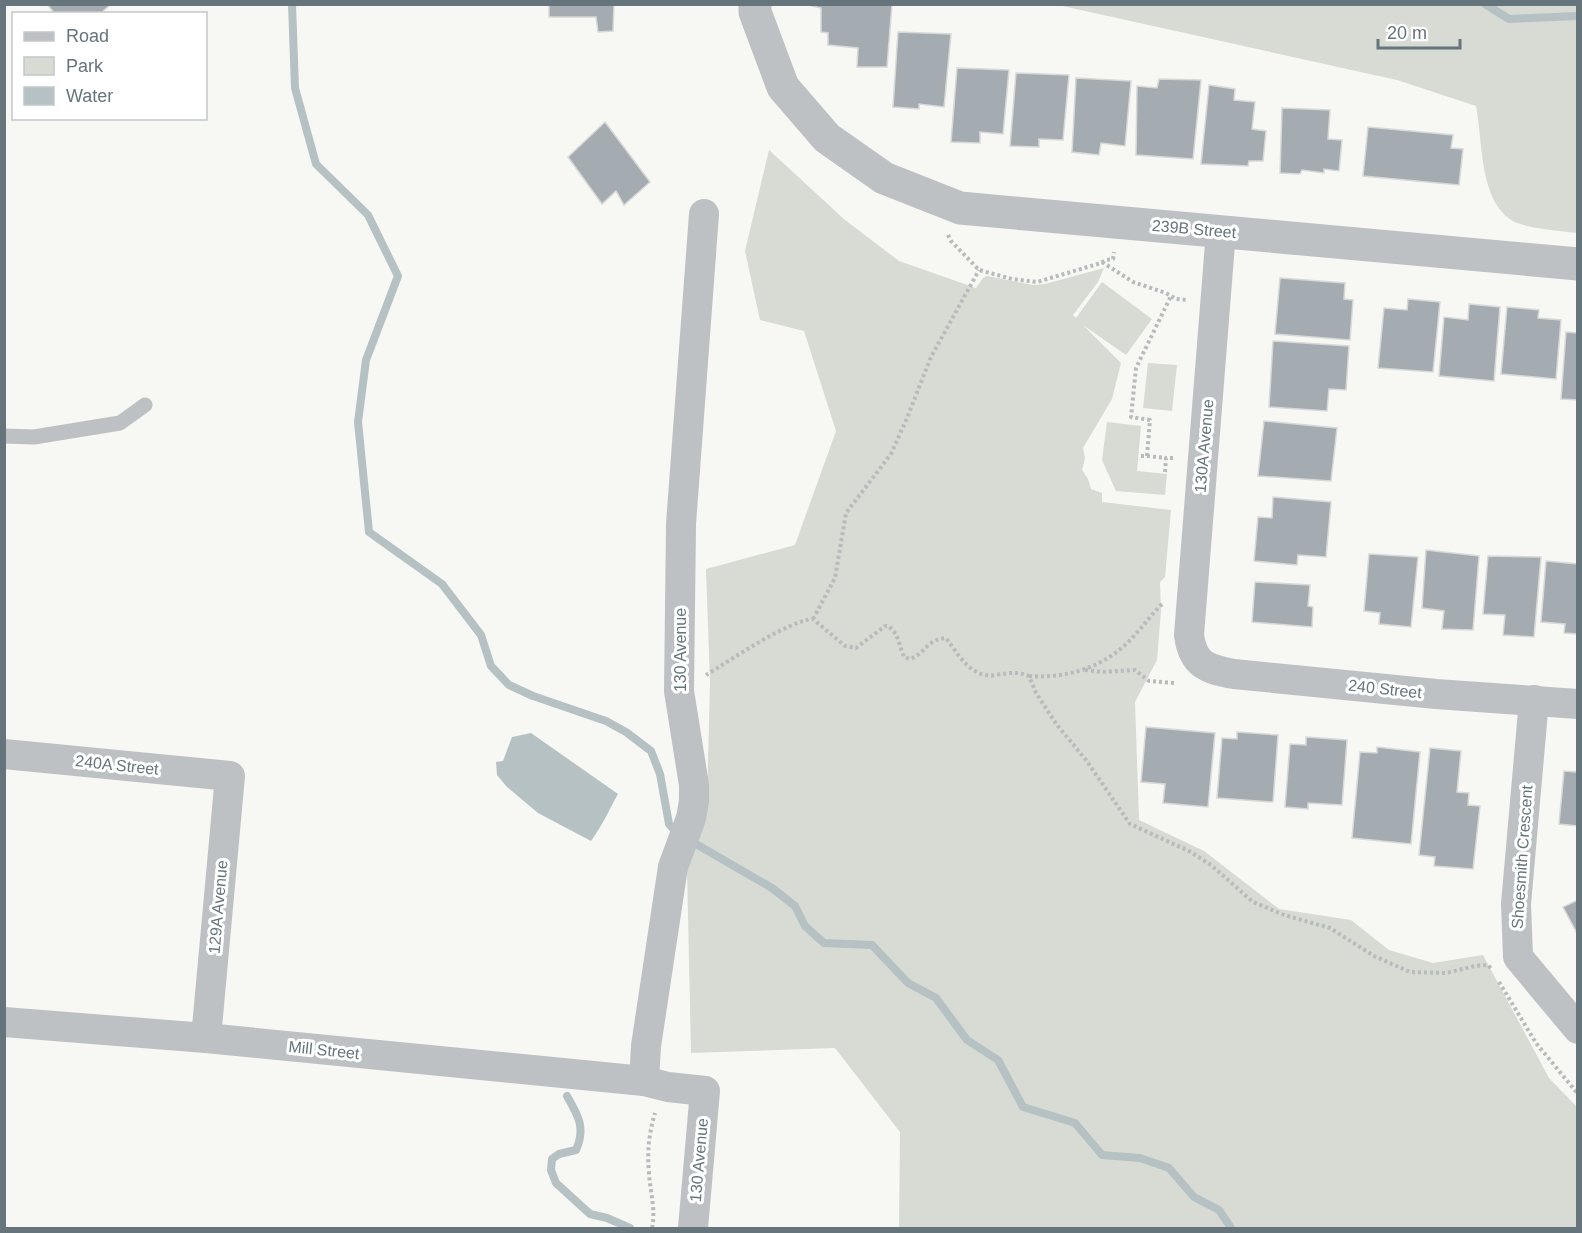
<svg xmlns="http://www.w3.org/2000/svg" width="1582" height="1233" viewBox="0 0 1582 1233" font-family="Helvetica,sans-serif">
	<style>
		.green { fill: #d7dbd4 }
		.water { fill: #b6c1c4 }
		.lines { fill: none; stroke-linecap: round; stroke-linejoin: round }
		.stream { stroke: #b6c1c4; stroke-width: 8 }
		.building { fill: #a4acb1; stroke: #d8d8d7; stroke-width: 1.5 }
		.path { stroke: #b7bbbc; stroke-width: 4; stroke-dasharray: 3 3; stroke-linecap: butt }
		.service { stroke: #bdc1c4; stroke-width: 15 }
		.minor { stroke: #bdc1c4; stroke-width: 30 }
		.tertiary { stroke: #bdc1c4; stroke-width: 33 }
		.labels { text-anchor: middle; dominant-baseline: central; stroke-width: 6; stroke-linejoin: round; paint-order: stroke }
		.street-label { font-size: 16px; fill: #66747c; stroke: #fff }
	</style>
	<rect width="100%" height="100%" fill="#f7f7f4"/>
	<g class="green">
		<path d="M1058 5H1577V233C1563 231 1524 228 1513 221 1479 201 1483 142 1476 106L1397 80Z"/>
		<polygon points="769,150 845,220 899,261 976,288 983,278 987,276 1033,285 1045,284 1104,268 1098,282 1073,315 1076,318 1102,282 1152,319 1126,355 1083,325 1121,363 1112,399 1083,448 1085,458 1082,470 1088,479 1091,489 1102,493 1102,502 1171,510 1165,577 1160,582 1161,611 1157,660 1135,702 1139,820 1204,851 1279,909 1351,920 1389,950 1433,963 1483,955 1549,1078 1577,1107 1577,1228 899,1228 900,1132 835,1048 691,1053 687,869 707,804 710,682 706,569 795,545 836,431 804,331 760,320 745,251"/>
		<polygon points="1148,363 1177,365 1172,411 1143,408"/>
		<polygon points="1107,422 1141,426 1137,471 1167,474 1165,495 1116,491 1102,460"/>
	</g>
	<path class="water" d="M531 733 618 794C609 810 602 826 591 841L538 813 507 787 497 775 496 762 503 761 512 737Z"/>
	<g class="lines">
		<g class="stream">
			<polyline points="292,4 295,88 316,164 368,215 398,276 366,360 358,422 369,532 442,584 481,635 491,666 509,685 533,696 606,721 626,732 651,751 660,774 669,824 677,833 772,888 795,906 805,926 824,943 872,945 908,983 936,998 967,1040 998,1060 1023,1107 1075,1123 1102,1155 1140,1158 1169,1168 1194,1197 1219,1210 1231,1228"/>
			<polyline points="1485,4 1509,19 1578,16"/>
			<path d="M567 1096C578 1115 586 1128 576 1150L559 1154 552 1159 551 1170 556 1183 590 1214 607 1218 630 1228"/>
		</g>
	</g>
	<g class="building">
		<polygon points="47,4 111,4 100,14 55,14"/>
		<polygon points="549,4 614,4 613,31 598,32 596,17 549,17"/>
		<polygon points="813,4 892,4 887,67 857,67 858,48 828,45 828,33 821,32 821,8 812,6"/>
		<polygon points="898,32 951,34 944,107 919,104 919,109 893,107"/>
		<polygon points="957,68 1009,70 1003,134 980,132 980,143 951,142"/>
		<polygon points="1016,73 1069,75 1063,140 1039,139 1039,147 1010,146"/>
		<polygon points="1076,78 1131,81 1125,146 1101,143 1099,155 1072,152"/>
		<polygon points="1159,79 1201,80 1193,159 1136,155 1137,86 1157,88"/>
		<polygon points="1209,85 1235,89 1234,100 1255,102 1252,129 1266,131 1263,161 1249,161 1248,166 1201,164"/>
		<polygon points="1282,108 1330,110 1328,139 1342,140 1339,171 1324,169 1324,173 1302,170 1300,174 1280,173"/>
		<polygon points="605,122 650,182 624,205 616,191 602,204 568,157"/>
		<polygon points="1368,127 1453,135 1451,148 1463,149 1459,185 1363,176"/>
		<polygon points="1280,278 1345,283 1344,299 1353,300 1350,340 1275,334"/>
		<polygon points="1408,299 1440,302 1433,372 1378,368 1384,308 1407,310"/>
		<polygon points="1469,304 1500,307 1494,381 1439,376 1444,317 1468,320"/>
		<polygon points="1507,307 1539,310 1538,318 1561,320 1556,379 1501,374"/>
		<polygon points="1566,332 1578,333 1578,400 1561,399"/>
		<polygon points="1273,341 1349,346 1346,390 1329,389 1327,411 1269,407"/>
		<polygon points="1264,421 1337,428 1331,481 1258,476"/>
		<polygon points="1273,497 1331,502 1326,557 1298,555 1297,565 1254,561 1258,517 1272,518"/>
		<polygon points="1426,550 1479,556 1473,630 1442,629 1444,611 1422,608"/>
		<polygon points="1369,554 1418,557 1411,627 1379,624 1380,613 1364,611"/>
		<polygon points="1488,556 1541,557 1534,637 1503,635 1505,615 1483,614"/>
		<polygon points="1546,561 1578,564 1578,634 1564,633 1565,624 1541,622"/>
		<polygon points="1255,582 1310,585 1308,606 1313,607 1312,627 1252,622"/>
		<polygon points="1146,727 1215,733 1208,807 1163,803 1165,784 1141,782"/>
		<polygon points="1237,732 1278,735 1273,802 1217,798 1222,738 1237,739"/>
		<polygon points="1306,737 1347,740 1342,805 1308,803 1308,809 1285,807 1290,744 1306,745"/>
		<polygon points="1377,747 1420,752 1411,844 1352,838 1360,752 1377,753"/>
		<polygon points="1430,748 1461,751 1457,792 1469,793 1468,805 1480,806 1473,869 1434,866 1435,857 1419,855"/>
		<polygon points="1577,769 1578,826 1559,824 1564,771 1576,772"/>
		<polygon points="1578,900 1578,935 1563,907"/>
	</g>
	<g class="lines">
		<g class="path">
			<polyline points="948,235 951,241 979,270 1012,279 1037,282 1101,263 1106,260 1113,259 1114,252"/>
			<polyline points="1102,262 1133,282 1166,293 1176,299 1187,300"/>
			<polyline points="1141,456 1147,456 1150,420 1131,417 1136,368 1171,296"/>
			<polyline points="1147,456 1166,458"/>
			<polyline points="1165,472 1166,458 1175,458"/>
			<polyline points="813,619 835,578 846,513 891,454 907,418 931,357 979,270"/>
			<polyline points="1085,670 1102,672 1135,670 1149,681 1174,683"/>
			<path d="M706 675C731 660 787 621 813 619L845 646 856 648 885 626H889L896 634 904 657 910 659C925 654 927 639 946 638 959 655 971 679 996 675 1009 673 1016 671 1029 676L1036 693 1057 725 1086 760 1130 824 1189 851 1211 865 1253 902 1284 915 1330 928 1374 956 1410 972 1446 973 1475 966 1488 965 1492 970"/>
			<path d="M1029 676C1069 679 1107 666 1134 636 1144 625 1152 614 1162 604"/>
			<polyline points="1499,982 1536,1043 1578,1094"/>
			<path d="M652 1228C656 1209 650 1192 649 1173 647 1151 649 1133 655 1113"/>
		</g>
		<polyline class="service" points="4,436 34,437 120,423 145,405"/>
		<g class="minor">
			<path d="M1221 231 1189 635C1193 665 1207 669 1234 674L1436 694 1578 704"/>
			<polyline points="1534,700 1516,904 1518,957 1578,1029"/>
			<polyline points="4,754 230,776 206,1038"/>
			<polyline points="4,1022 206,1038 644,1081 668,1087 705,1091 693,1228"/>
			<polyline points="644,1081 646,1046 673,867 691,818 694,801 694,785 679,691 681,524 704,214"/>
		</g>
		<polyline class="tertiary" points="755,4 755,12 783,87 827,138 884,178 960,208 1578,264"/>
	</g>
	<g class="labels">
		<g class="street-label">
			<text transform="translate(1194 229) rotate(5)">239B Street</text>
			<text transform="translate(1204 446) rotate(-85)">130A Avenue</text>
			<text transform="translate(680 650) rotate(-90)">130 Avenue</text>
			<text transform="translate(1385 689) rotate(6)">240 Street</text>
			<text transform="translate(117 765) rotate(6)">240A Street</text>
			<text transform="translate(1522 857) rotate(-86)">Shoesmith Crescent</text>
			<text transform="translate(218 907) rotate(-85)">129A Avenue</text>
			<text transform="translate(324 1050) rotate(6)">Mill Street</text>
			<text transform="translate(699 1160) rotate(-85)">130 Avenue</text>
		</g>
	</g>
	<rect width="1582" height="1233" fill="none" stroke="#66747c" stroke-width="12"/>
	<rect x="12" y="12" width="195" height="108" fill="#ffffff" stroke="#c2c7cb" stroke-width="1.5"/>
	<rect x="24" y="32" width="30" height="9" fill="#bdc1c4" stroke="#c2c7cb" stroke-width="1.5"/>
	<text x="66" y="42" font-size="18" fill="#66747c">Road</text>
	<rect x="24" y="57" width="30" height="18" fill="#d7dbd4" stroke="#c2c7cb" stroke-width="1.5"/>
	<text x="66" y="72" font-size="18" fill="#66747c">Park</text>
	<rect x="24" y="87" width="30" height="18" fill="#b6c1c4" stroke="#c2c7cb" stroke-width="1.5"/>
	<text x="66" y="102" font-size="18" fill="#66747c">Water</text>
	<path d="M1378 39v9h82v-9" fill="none" stroke="#66747c" stroke-width="3"/>
	<text x="1387" y="39" font-size="18" fill="#66747c" stroke="#ffffff" stroke-width="4.5" paint-order="stroke">20 m</text>
</svg>
